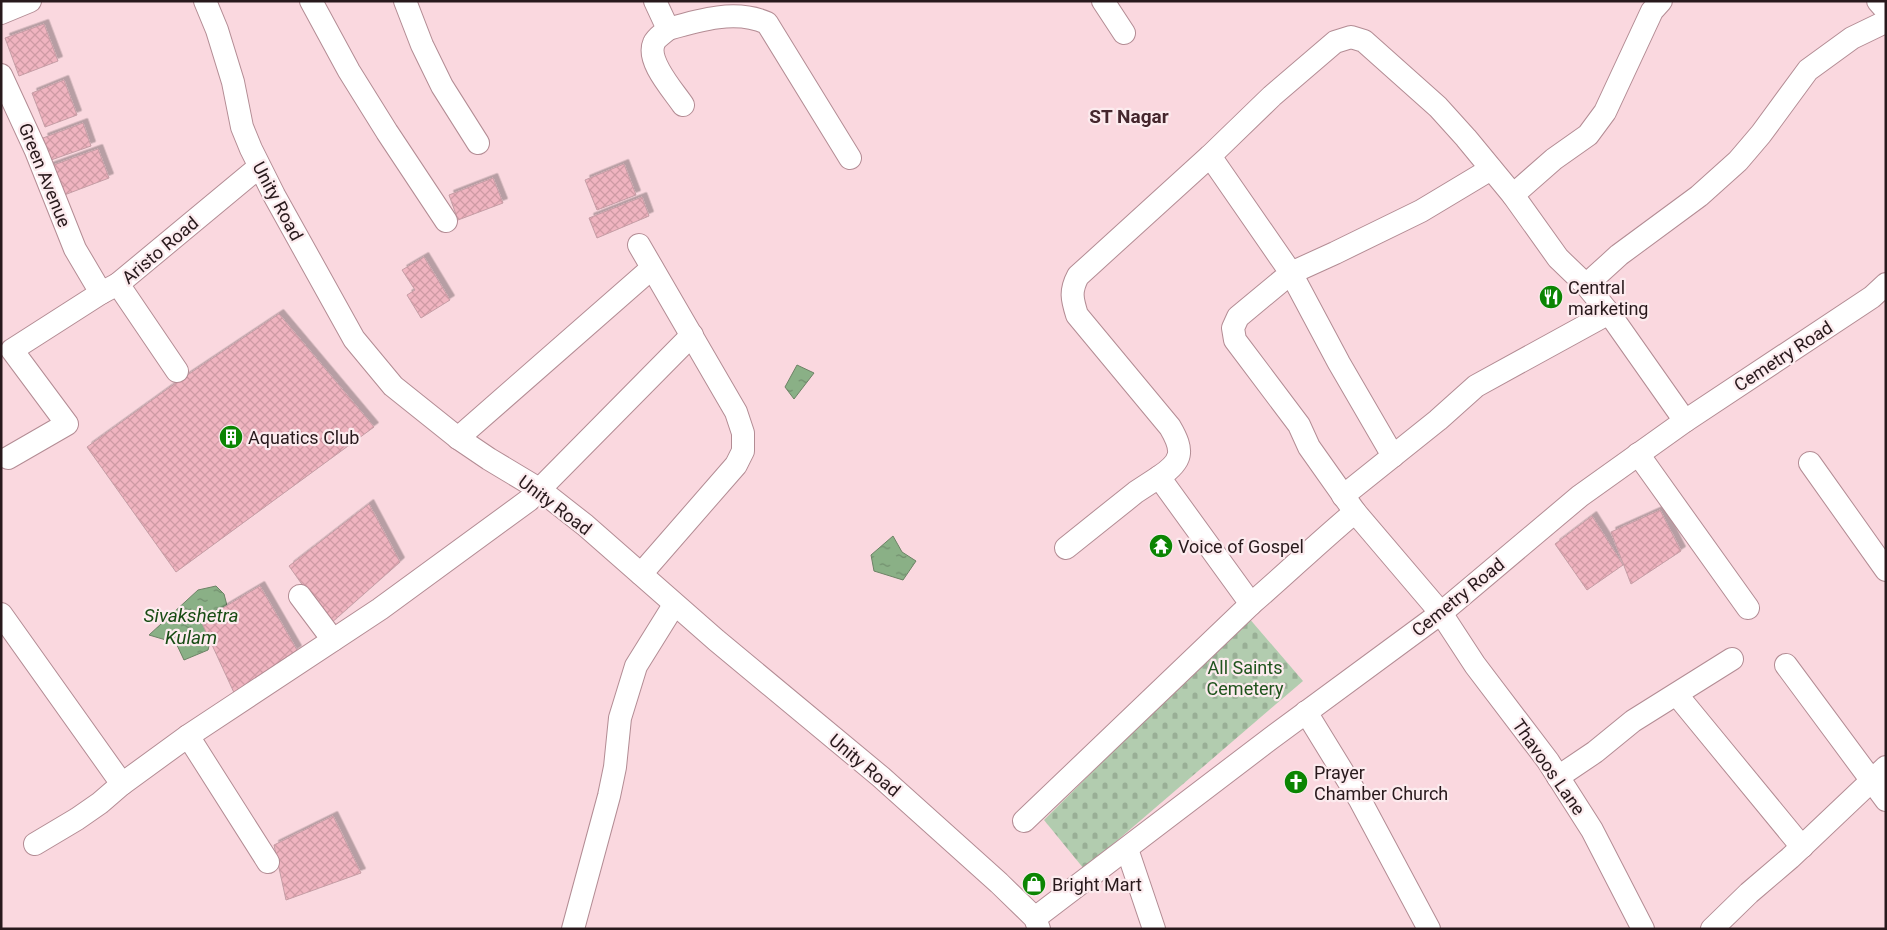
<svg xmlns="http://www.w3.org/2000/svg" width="1887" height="930" viewBox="0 0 1887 930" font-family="Roboto,sans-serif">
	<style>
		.cemetery { fill: url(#cemetery-stones) }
		.water { fill: url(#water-ripples); stroke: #6d8366 }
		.building { fill: url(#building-cross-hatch); stroke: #c59da5; filter: url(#shadow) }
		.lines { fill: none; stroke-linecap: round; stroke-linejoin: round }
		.minor-casing { stroke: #b38c94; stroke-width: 24 }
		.minor { stroke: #fff; stroke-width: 22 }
		.labels { text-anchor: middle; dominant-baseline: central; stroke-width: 4.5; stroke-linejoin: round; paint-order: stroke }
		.street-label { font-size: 18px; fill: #28191c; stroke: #fcebee }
		.poi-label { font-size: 18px; fill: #28191c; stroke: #fcebee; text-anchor: start }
		.park-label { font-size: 18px; fill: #20541d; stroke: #fcebee }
		.neighbourhood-label { font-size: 19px; font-weight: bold; fill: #45262d; stroke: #fcebee }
		.water-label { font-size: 19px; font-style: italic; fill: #174c13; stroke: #fcebee }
	</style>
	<defs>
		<pattern id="cemetery-stones" width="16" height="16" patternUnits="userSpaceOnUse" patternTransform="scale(1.25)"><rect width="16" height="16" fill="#b2ccaf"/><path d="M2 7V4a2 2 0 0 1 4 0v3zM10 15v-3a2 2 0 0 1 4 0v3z" fill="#99af96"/></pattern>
		<pattern id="water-ripples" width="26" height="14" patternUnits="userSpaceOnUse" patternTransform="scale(1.25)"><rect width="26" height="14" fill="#8ab086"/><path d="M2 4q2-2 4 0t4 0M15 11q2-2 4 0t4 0" fill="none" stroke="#718e6d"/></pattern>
		<pattern id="building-cross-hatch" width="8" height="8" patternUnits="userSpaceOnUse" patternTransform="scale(1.25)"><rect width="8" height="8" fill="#f0b4c0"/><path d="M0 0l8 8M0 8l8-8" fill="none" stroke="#ce9aa4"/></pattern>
		<filter id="shadow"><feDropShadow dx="4.5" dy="-4.5" stdDeviation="0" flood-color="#0004"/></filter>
	</defs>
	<rect width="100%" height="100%" fill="#fad8df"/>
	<polygon class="cemetery" points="1248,617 1303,681 1084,869 1044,820"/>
	<g class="water">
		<polygon points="797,365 814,373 794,399 785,387"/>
		<polygon points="893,536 902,552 916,561 903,580 874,571 871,555"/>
		<polygon points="216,586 224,594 230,617 214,627 208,650 184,660 176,643 149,635 198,590"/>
	</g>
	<g class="building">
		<polygon points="44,24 58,61 19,76 5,38"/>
		<polygon points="64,80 77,115 45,127 32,93"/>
		<polygon points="83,123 91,146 51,160 43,138"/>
		<polygon points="98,149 109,178 59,197 48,167"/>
		<polygon points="624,164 636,195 597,210 585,180"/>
		<polygon points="493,178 503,203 458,220 449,195"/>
		<polygon points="642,197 649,216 597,238 589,218"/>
		<polygon points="424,257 450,300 421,318 407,295 415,290 402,270"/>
		<polygon points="279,314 374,427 176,572 87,447 180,380"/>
		<polygon points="369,504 400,562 330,624 289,566"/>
		<polygon points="1660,510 1681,551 1631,584 1611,532"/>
		<polygon points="1592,516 1623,565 1587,590 1555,544"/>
		<polygon points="260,586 297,650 236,697 201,621"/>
		<polygon points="333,816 361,873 286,900 274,845"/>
	</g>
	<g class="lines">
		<g class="minor-casing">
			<g id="minor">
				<polyline points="205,1 217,30 233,82 242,127 251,149 274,195 354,339 393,386 458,438 489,459 539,489 585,525 716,640 881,777 999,883 1035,918 1039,929"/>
				<polyline points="311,1 349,71 387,132 446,221"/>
				<polyline points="405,1 422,45 442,86 478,143"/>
				<path d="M655 1 668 29C664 33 656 38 654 43 646 61 673 90 683 105"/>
				<polyline points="1103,1 1124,33"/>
				<polyline points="1878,1 1885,9"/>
				<polyline points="1,13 30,1"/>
				<path d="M668 29C699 20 736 9 767 23L850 158"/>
				<polyline points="1,75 36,151 75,249 101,293"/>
				<polyline points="1210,156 1291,273 1238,317 1233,328 1235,340 1299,425 1309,447 1355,512"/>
				<polyline points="1513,195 1554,159 1588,135 1605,112 1652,11 1661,1"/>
				<polyline points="639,245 736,412 743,433 743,451 736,465 641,574"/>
				<polyline points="1586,285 1619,255 1699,196 1738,161 1761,134 1808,70 1852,38 1881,24"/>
				<polyline points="177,371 118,284 259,167"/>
				<polyline points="458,438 652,268"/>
				<polyline points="1638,454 1748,608"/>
				<polyline points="1393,456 1339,363 1291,273 1335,253 1421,211 1491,169"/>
				<polyline points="8,458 67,424 12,350 101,293 118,284"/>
				<polyline points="1810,463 1886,570"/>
				<path d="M1159 477C1183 461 1184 451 1170 427L1077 315C1072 299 1070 291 1078 276L1210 156 1272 96 1335 42 1351 37 1364 41 1438 107 1466 138 1513 195 1558 258 1586 285 1609 313 1685 421"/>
				<polyline points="1343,496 1438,420 1476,386 1609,313"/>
				<path d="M1066 548 1136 492 1159 477 1251 604C1286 574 1319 542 1355 512L1441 613 1475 665 1548 761 1592 830 1643 929"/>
				<polyline points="300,596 333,640"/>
				<polyline points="1,614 122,784"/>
				<polyline points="1786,665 1886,800"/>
				<polyline points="1677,695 1802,847"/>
				<polyline points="1306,712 1360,800 1429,929"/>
				<polyline points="188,736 268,862"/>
				<polyline points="1558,777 1595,752 1633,721 1732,659"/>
				<polyline points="1024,821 1251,604"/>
				<polyline points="35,844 77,819 100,803 122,784 188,736 380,609 529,500 692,335"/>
				<polyline points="1127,849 1154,929"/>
				<polyline points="1035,918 1270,739 1441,613 1580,496 1685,421 1872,297 1886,284"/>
				<polyline points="573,929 609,796 615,767 620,718 636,666 674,605"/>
				<polyline points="1712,929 1749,893 1790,858 1886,767"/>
			</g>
		</g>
		<use href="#minor" class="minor"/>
	</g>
	<defs>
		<g id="restaurant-disc" transform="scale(1.25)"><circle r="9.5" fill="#0b8502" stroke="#fcebee"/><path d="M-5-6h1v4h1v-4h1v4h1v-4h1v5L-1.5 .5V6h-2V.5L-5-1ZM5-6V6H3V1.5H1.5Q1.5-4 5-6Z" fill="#fff"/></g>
		<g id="building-disc" transform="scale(1.25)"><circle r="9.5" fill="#0b8502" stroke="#fcebee"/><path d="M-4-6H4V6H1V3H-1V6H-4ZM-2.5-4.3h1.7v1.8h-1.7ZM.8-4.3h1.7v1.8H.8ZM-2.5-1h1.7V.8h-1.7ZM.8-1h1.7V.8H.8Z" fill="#fff"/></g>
		<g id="temple-disc" transform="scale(1.25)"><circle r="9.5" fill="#0b8502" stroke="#fcebee"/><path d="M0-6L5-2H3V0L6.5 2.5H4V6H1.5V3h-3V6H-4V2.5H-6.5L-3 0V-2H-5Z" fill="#fff"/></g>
		<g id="church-disc" transform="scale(1.25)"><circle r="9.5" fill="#0b8502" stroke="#fcebee"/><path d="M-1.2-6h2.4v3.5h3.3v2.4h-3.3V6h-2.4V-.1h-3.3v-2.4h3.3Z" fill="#fff"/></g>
		<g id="shop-disc" transform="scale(1.25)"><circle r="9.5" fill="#0b8502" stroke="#fcebee"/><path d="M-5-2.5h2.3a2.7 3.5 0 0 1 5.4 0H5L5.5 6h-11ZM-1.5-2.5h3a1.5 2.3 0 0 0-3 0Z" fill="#fff"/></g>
	</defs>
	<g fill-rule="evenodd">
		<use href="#restaurant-disc" x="1551" y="297"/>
		<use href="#building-disc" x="231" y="437"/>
		<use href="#temple-disc" x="1161" y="546"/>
		<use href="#church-disc" x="1296" y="782"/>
		<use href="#shop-disc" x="1034" y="884"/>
	</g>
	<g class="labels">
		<g class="street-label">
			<text transform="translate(45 175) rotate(68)">Green Avenue</text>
			<text transform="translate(278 201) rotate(62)">Unity Road</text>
			<text transform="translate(160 250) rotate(-40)">Aristo Road</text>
			<text transform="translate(1783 356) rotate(-33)">Cemetry Road</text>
			<text transform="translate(555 505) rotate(37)">Unity Road</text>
			<text transform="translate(1458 597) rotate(-39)">Cemetry Road</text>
			<text transform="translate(865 765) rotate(40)">Unity Road</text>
			<text transform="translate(1549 767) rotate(55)">Thavoos Lane</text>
		</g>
		<g class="poi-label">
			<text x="1568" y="287">Central<tspan x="1568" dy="21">marketing</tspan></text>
			<text x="248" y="437">Aquatics Club</text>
			<text x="1178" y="546">Voice of Gospel</text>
			<text x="1314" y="772">Prayer<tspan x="1314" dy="21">Chamber Church</tspan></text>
			<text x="1052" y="884">Bright Mart</text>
		</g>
		<g class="park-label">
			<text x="1245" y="667">All Saints<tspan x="1245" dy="21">Cemetery</tspan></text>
		</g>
		<g class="neighbourhood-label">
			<text x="1129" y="116">ST Nagar</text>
		</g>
		<g class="water-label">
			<text x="191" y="615">Sivakshetra<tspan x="191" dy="22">Kulam</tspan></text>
		</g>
	</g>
	<rect width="1887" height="930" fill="none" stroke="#28191c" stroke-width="5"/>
</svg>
